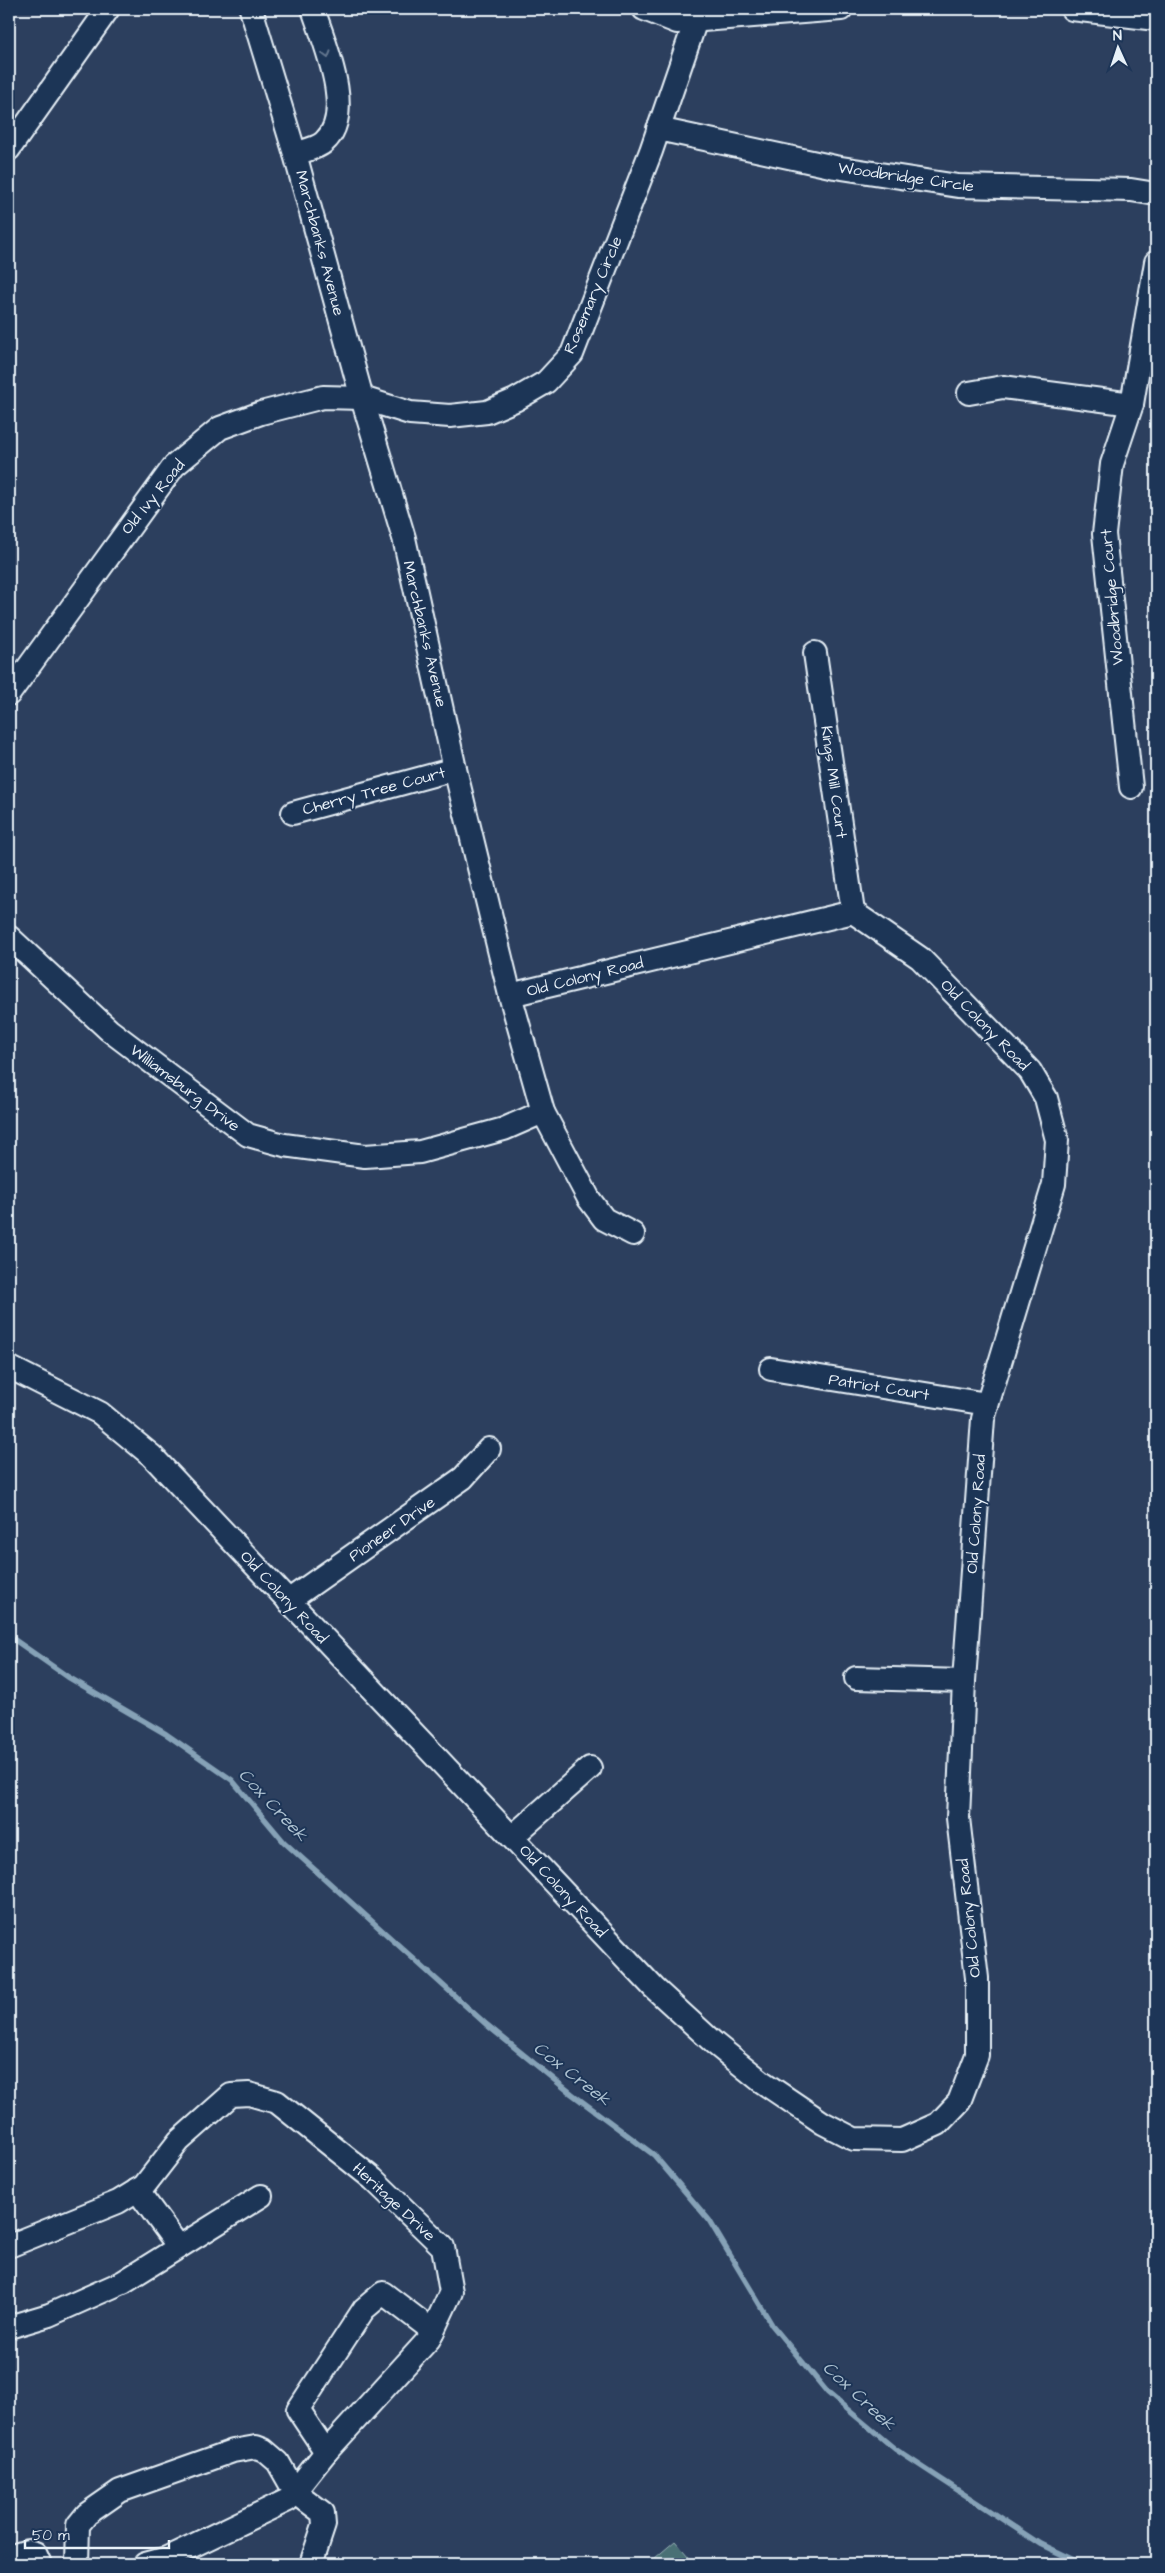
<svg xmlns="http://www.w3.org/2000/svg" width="1165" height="2573" viewBox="0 0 1165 2573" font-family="'Architects Daughter',sans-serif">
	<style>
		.green { fill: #487074; stroke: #98b0b6 }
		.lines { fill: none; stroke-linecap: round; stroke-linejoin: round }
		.stream { stroke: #86a2b7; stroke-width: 5.5 }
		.minor-casing { stroke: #e8f1f8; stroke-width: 26 }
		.minor { stroke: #1d3557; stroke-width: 22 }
		.oneway { stroke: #64778f }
		.labels { text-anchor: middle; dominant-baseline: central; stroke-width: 4; stroke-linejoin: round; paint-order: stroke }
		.street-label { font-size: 16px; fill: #e8f1f8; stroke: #1d3557 }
		.water-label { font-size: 18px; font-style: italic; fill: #afc3d2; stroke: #1d3557 }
	</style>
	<rect width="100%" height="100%" fill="#2c3f5e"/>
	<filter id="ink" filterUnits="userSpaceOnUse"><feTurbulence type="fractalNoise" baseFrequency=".02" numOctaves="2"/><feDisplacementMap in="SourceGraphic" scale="10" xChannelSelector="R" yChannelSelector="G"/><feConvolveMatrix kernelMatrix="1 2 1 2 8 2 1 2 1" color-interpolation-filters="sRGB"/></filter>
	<g filter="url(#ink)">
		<polygon class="green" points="675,2541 695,2564 648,2564"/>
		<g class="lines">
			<polyline class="stream" points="9,1636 68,1677 166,1734 232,1780 284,1842 487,2025 572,2094 654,2155 709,2220 772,2325 828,2393 895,2449 1040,2544 1082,2564"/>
			<g class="minor-casing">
				<g id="minor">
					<polyline points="251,9 295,154 362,398 404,538 455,769 510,995 543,1112 589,1199 604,1219 633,1234"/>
					<polyline points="644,9 677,22 841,9"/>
					<polyline points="1072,9 1156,19"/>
					<polyline points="658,129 835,167 958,186 1131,190 1156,194"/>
					<polyline points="9,149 108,9"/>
					<path d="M295 154C303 151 318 148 324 142 356 114 324 42 313 9"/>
					<polyline points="969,393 1003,387 1132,404"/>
					<polyline points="815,653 853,912"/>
					<polyline points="9,694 174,466 220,428 261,413 323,397 362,398 410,413 450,416 487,412 515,400 546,382 572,354 651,151 696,20"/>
					<polyline points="1131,787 1104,534 1112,464 1132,404 1156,262"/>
					<polyline points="293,813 455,769"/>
					<polyline points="9,937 109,1030 248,1135 284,1145 365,1156 420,1152 504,1129 543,1112"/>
					<polyline points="9,1367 100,1413 152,1456 654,1988 714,2043 761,2081 823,2123 854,2139 902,2140 938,2124 959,2102 977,2055 977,1978 958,1818 964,1681 983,1419 1054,1184 1057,1140 1046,1098 1030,1071 920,958 853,912 510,995"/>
					<polyline points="771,1369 987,1404"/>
					<polyline points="288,1601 463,1478 489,1449"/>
					<polyline points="856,1678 964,1681"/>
					<polyline points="512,1837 590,1768"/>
					<polyline points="137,2190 179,2247"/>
					<polyline points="9,2246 118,2202 144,2186 179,2141 231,2095 249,2094 277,2102 373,2179 443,2247 451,2292 429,2339 326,2452 288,2500 167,2558 145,2564"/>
					<polyline points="9,2327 49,2315 123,2282 261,2196"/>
					<polyline points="326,2452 298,2410 364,2309 383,2293 433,2331"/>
					<polyline points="9,2557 28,2551 35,2553 40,2564"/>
					<polyline points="77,2564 78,2525 87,2514 120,2491 233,2451 256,2447 264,2450 278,2462 295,2492 323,2513 324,2525 311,2564"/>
				</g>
			</g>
			<use href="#minor" class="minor"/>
		</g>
		<defs><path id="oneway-chevron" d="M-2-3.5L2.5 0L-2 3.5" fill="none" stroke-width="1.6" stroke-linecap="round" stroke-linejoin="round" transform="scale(1.25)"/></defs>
		<use class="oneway" href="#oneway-chevron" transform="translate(327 55) rotate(74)"/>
	</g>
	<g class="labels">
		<g class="street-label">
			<text transform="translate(906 177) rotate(8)">Woodbridge Circle</text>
			<text transform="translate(320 243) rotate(75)">Marchbanks Avenue</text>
			<text transform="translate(593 295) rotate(-67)">Rosemary Circle</text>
			<text transform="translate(153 497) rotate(-51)">Old Ivy Road</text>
			<text transform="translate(1112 597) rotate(-95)">Woodbridge Court</text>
			<text transform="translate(425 634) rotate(77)">Marchbanks Avenue</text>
			<text transform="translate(834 782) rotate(82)">Kings Mill Court</text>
			<text transform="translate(374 791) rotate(-15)">Cherry Tree Court</text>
			<text transform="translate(585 977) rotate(-14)">Old Colony Road</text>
			<text transform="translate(985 1025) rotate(46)">Old Colony Road</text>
			<text transform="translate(185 1088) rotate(37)">Williamsburg Drive</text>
			<text transform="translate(879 1387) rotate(9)">Patriot Court</text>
			<text transform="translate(976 1514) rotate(-86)">Old Colony Road</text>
			<text transform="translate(392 1529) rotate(-35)">Pioneer Drive</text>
			<text transform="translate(284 1597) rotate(47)">Old Colony Road</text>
			<text transform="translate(563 1891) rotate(47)">Old Colony Road</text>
			<text transform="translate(969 1918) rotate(-96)">Old Colony Road</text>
			<text transform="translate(394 2202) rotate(43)">Heritage Drive</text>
		</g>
		<g class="water-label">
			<text transform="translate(273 1805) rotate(47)">Cox Creek</text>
			<text transform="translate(572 2074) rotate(38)">Cox Creek</text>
			<text transform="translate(859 2396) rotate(43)">Cox Creek</text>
		</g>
	</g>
	<rect width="1165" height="2573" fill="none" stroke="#1d3557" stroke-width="30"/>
	<rect x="15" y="15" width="1135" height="2543" fill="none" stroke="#e8f1f8" stroke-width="2" filter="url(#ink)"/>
	<g transform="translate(1118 48) rotate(357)" stroke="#1d3557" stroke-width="4" paint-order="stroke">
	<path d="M0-4L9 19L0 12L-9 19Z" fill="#e8f1f8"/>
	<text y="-8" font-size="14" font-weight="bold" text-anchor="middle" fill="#e8f1f8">N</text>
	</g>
	<path d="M25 2540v8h144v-8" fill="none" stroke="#e8f1f8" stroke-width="2.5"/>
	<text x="32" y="2540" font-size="15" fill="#e8f1f8" stroke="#1d3557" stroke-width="4" paint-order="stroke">50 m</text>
</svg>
